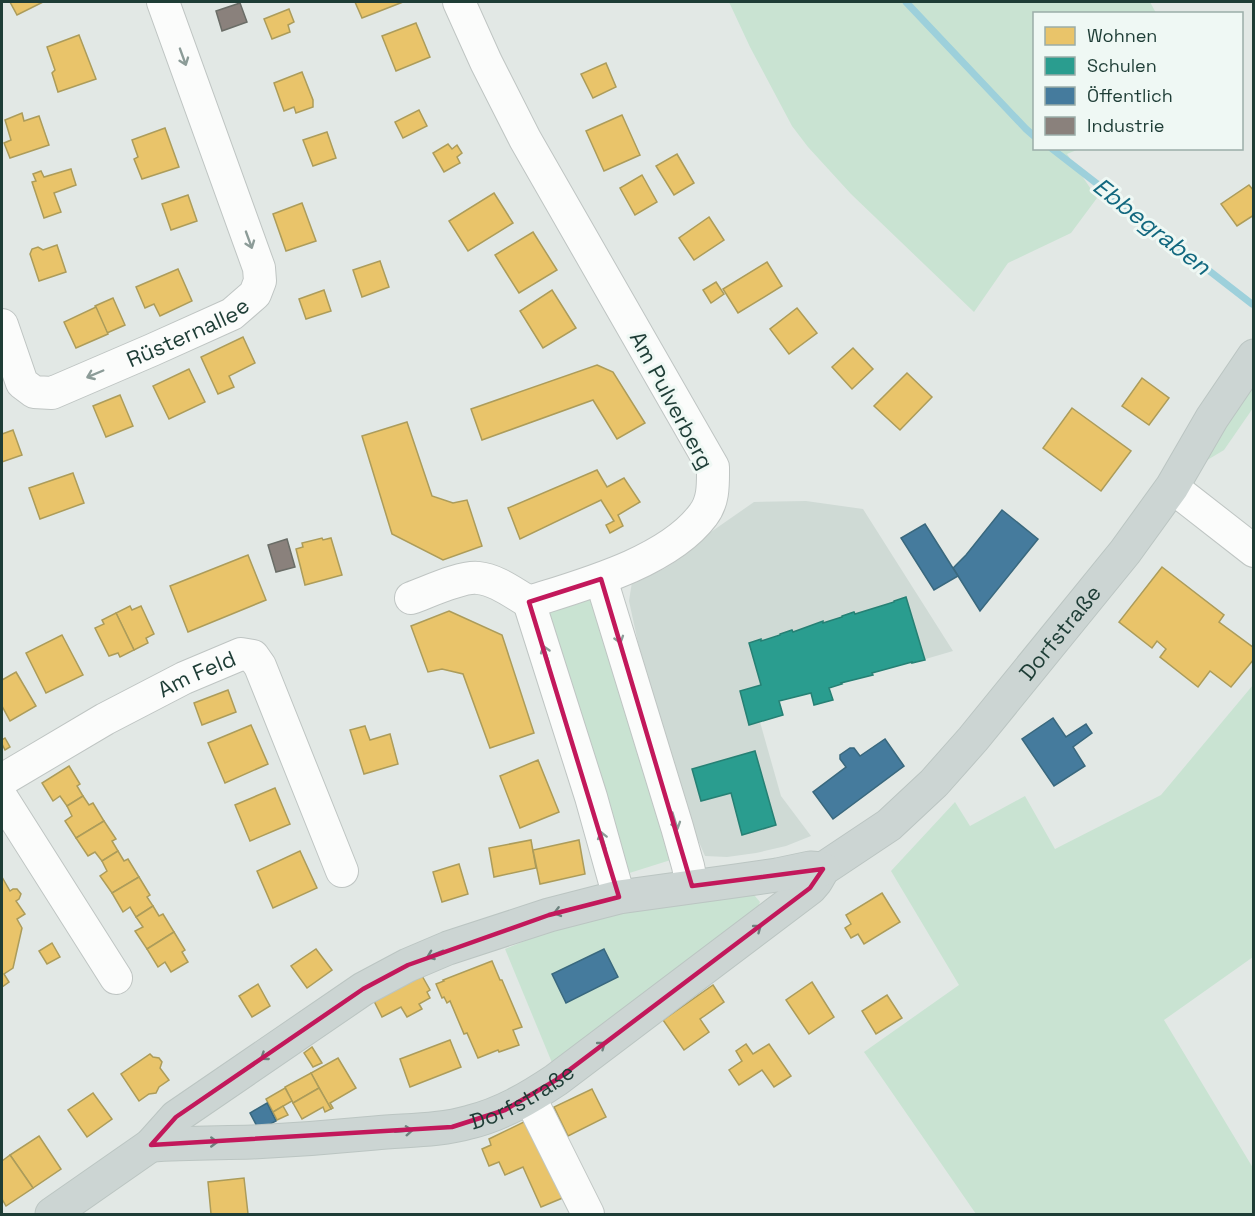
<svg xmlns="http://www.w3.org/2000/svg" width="1255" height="1216" viewBox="0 0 1255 1216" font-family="'Space Grotesk',sans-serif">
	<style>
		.built { fill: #cfdad5 }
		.green { fill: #c9e3d2 }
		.homes { fill: #e9c46a; stroke: #ac9c5a; stroke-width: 1.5 }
		.schools { fill: #2a9d8f; stroke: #268074; stroke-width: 1.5 }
		.public { fill: #457b9d; stroke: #39687e; stroke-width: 1.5 }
		.industry { fill: #8a817c; stroke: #6a6d67; stroke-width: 1.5 }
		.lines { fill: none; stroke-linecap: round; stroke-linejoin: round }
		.stream { stroke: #9dd0db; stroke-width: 7 }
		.minor-casing { stroke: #bfc5c3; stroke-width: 34 }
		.major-casing { stroke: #bbc5c2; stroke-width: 35 }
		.minor { stroke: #fbfcfb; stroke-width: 32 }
		.major { stroke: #ccd5d3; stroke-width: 33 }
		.oneway { stroke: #8c9c98 }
		.oneway2 { stroke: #6c817d }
		.marked { fill: none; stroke: #c2185b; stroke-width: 4.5; stroke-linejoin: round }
		.labels { text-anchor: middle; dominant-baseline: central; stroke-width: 6; stroke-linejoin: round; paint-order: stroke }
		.street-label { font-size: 22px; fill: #1e3d36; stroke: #eff8f4 }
		.water-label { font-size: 24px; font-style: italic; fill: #12687f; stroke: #eff8f4 }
	</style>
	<rect width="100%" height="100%" fill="#e2e8e5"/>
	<polygon class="built" points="806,501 863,509 953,651 912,663 911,662 873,673 873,675 860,678 859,677 841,683 842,684 829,688 833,700 814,705 810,693 779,701 783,715 760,722 781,796 811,836 786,846 756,853 727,857 705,856 689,819 639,647 629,601 632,582 664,569 678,560 694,548 708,534 754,502"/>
	<g class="green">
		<polygon points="729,2 1150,2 1156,13 1034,14 1034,148 1079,149 1067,154 1097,198 1071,233 1008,263 974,312 851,194 808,147 792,126 750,47"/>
		<polygon points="1252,378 1253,408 1224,450 1199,465"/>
		<polygon points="592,597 677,858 623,875 542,615"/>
		<polygon points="1253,685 1253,957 1164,1020 1253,1168 1253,1214 976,1214 864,1052 959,985 891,871 955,802 970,826 1025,796 1055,849 1161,795"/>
		<polygon points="749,889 760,902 753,920 555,1070 505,949 604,909"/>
	</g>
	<g class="homes">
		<polygon points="10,2 43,2 17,15"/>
		<polygon points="355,2 403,2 362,18"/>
		<polygon points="289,9 294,22 288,25 290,32 272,39 264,19"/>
		<polygon points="416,23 430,57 396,71 382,36"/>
		<polygon points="79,35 96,79 58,92 52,73 55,70 47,47"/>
		<polygon points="606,63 616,87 593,98 581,74"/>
		<polygon points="302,72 313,100 313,107 296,113 294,107 284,111 274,83"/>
		<polygon points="419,110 427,126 403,138 395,122"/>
		<polygon points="22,113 24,121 39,116 49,145 10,158 4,143 11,140 5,120"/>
		<polygon points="622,115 640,155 604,171 586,131"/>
		<polygon points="165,128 179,167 142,179 134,159 138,157 132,140"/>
		<polygon points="327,132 336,158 313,166 303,140"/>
		<polygon points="448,144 452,149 457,145 462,153 457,157 460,163 444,172 433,153"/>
		<polygon points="677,154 694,183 674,195 656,166"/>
		<polygon points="71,169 76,185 54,193 61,212 44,218 32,182 36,181 33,174 41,171 44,177"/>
		<polygon points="642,175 657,202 635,215 620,188"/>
		<polygon points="1249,185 1254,191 1254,215 1237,226 1221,204"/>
		<polygon points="494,193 513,223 468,251 449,221"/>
		<polygon points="188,195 197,221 171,230 162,204"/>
		<polygon points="302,203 316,241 286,251 273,214"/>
		<polygon points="709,217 724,240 694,260 679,238"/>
		<polygon points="533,232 557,270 519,293 495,255"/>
		<polygon points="57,245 66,272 39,281 30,254 32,249 38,247 43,250"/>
		<polygon points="380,261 389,287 362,297 353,270"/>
		<polygon points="767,262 782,286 738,313 723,289"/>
		<polygon points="178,269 192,301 160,316 154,304 145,308 136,287"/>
		<polygon points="716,282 724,294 711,303 703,290"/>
		<polygon points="324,290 331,311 306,319 299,299"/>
		<polygon points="552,290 576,328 543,348 520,311"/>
		<polygon points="113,298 125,325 107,333 95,306"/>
		<polygon points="96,307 108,334 76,348 64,322"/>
		<polygon points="797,308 817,333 789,354 770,329"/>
		<polygon points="243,337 255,363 229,376 234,387 218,394 201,357"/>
		<polygon points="853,348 873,369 852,389 832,367"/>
		<polygon points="597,365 613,372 645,423 617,439 593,400 482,440 471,409"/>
		<polygon points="189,369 205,402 169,419 153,386"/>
		<polygon points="907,373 932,397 900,430 874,406"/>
		<polygon points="1142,378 1169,398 1149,425 1122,406"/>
		<polygon points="120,395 133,426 106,437 93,406"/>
		<polygon points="1072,408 1131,451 1101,491 1043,448"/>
		<polygon points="407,422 432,496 453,503 467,500 482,546 443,560 392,534 362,436"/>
		<polygon points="13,430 22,455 2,462 2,434"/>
		<polygon points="597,470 607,487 624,478 640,502 618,515 623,526 610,533 606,525 614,521 601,500 520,539 508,508"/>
		<polygon points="73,473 84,503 40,519 29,488"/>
		<polygon points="322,538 323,540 331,538 342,575 305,585 296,549 303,547 302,543"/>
		<polygon points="248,555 266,600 188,632 170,586"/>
		<polygon points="1162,567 1224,615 1219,622 1254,648 1254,659 1231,687 1210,671 1198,687 1160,657 1166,649 1157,641 1152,648 1119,622"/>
		<polygon points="130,606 132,610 141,606 154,634 146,638 148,643 134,650 116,613"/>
		<polygon points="449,611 502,635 534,733 490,748 463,674 442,669 428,672 411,626"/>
		<polygon points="116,613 134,650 120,657 118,653 109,656 95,628 104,624 102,620"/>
		<polygon points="62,635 83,675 46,693 26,653"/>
		<polygon points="16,672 36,706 10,721 2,706 2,680"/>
		<polygon points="228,690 236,712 202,725 194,703"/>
		<polygon points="251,725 268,764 225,783 208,743"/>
		<polygon points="365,726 370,740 390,734 398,764 364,774 350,730"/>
		<polygon points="5,738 10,747 5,750 2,744 2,740"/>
		<polygon points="538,760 559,812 520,828 500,776"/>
		<polygon points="69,766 80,784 77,786 83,796 67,806 60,796 53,801 42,783"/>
		<polygon points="275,788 290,824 250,841 235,805"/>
		<polygon points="83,796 89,805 93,803 104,821 76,838 65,821 72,816 67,806"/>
		<polygon points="104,821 116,839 112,841 118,851 102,861 95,852 88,856 76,838"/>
		<polygon points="531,840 536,868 494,877 489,848"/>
		<polygon points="579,840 585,874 540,884 533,850"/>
		<polygon points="118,851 124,861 128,859 139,877 112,893 100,876 107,871 102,861"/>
		<polygon points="300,851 317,888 273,908 257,871"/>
		<polygon points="459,864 468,894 442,902 433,872"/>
		<polygon points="2,877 10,891 13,889 17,889 21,894 19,899 16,901 25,914 17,919 22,928 13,968 4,974 9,982 2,987"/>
		<polygon points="139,877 150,895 147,897 153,906 136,917 130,907 123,912 112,893"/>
		<polygon points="882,893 900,922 864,944 858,934 851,938 845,928 851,924 846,915"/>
		<polygon points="153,906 159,916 163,914 174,932 147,949 135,931 143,927 136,917"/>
		<polygon points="174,932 185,950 182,952 188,962 171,972 165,962 158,967 147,949"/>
		<polygon points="52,943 60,957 47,964 39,951"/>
		<polygon points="316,949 332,970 307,988 291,966"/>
		<polygon points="492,961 500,980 502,980 522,1027 513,1030 519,1045 499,1052 498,1050 478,1058 467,1033 464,1034 450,1001 447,1003 444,997 442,998 436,984 444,981 443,980"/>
		<polygon points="421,974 430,990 427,992 430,998 419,1004 422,1009 407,1017 401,1007 382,1017 374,1001"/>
		<polygon points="812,982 834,1017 809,1034 786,1000"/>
		<polygon points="258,984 270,1006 252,1017 239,996"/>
		<polygon points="713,985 724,1002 700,1019 709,1032 684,1050 663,1020"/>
		<polygon points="887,995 902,1018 876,1034 862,1011"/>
		<polygon points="450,1040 461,1067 410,1087 400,1059"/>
		<polygon points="746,1044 753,1054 769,1044 791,1076 774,1087 762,1070 739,1085 729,1070 742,1061 736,1051"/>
		<polygon points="312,1047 322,1063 313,1067 304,1053"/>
		<polygon points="150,1054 153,1057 159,1058 162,1062 160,1068 169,1080 159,1087 156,1093 149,1094 139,1101 121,1074"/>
		<polygon points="338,1058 356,1088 330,1103 333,1108 331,1109 311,1073"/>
		<polygon points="311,1073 319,1088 293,1103 285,1087"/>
		<polygon points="285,1088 292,1101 273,1112 266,1099"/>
		<polygon points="319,1088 331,1109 325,1112 323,1107 302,1119 293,1103"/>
		<polygon points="592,1089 606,1117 568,1136 554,1107"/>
		<polygon points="93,1093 112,1119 87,1137 68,1110"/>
		<polygon points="283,1106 288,1115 277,1120 273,1112"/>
		<polygon points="530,1119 565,1197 541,1207 523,1167 505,1175 499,1162 489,1166 482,1149 491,1145 489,1139"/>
		<polygon points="39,1136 61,1169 33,1188 10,1155"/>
		<polygon points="10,1155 33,1188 6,1206 2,1199 2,1161"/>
		<polygon points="244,1178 248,1214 211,1214 208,1182"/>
	</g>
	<g class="schools">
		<polygon points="906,597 925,660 912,663 912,662 872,673 873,675 841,683 842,684 829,688 833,700 814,705 811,693 779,701 783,715 749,725 740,691 761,685 749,643 761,639 761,641 780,635 780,634 792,630 793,632 823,621 823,623 842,617 842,616 854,612 855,614 894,602 894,601"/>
		<polygon points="755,751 776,825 742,835 731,793 701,801 692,769"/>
	</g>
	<g class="public">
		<polygon points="1002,510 1038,539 980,611 953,568 966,555"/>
		<polygon points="925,524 958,576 934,590 901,538"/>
		<polygon points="1053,718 1066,737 1086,724 1092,733 1073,747 1085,766 1054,786 1022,739"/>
		<polygon points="885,739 904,766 833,819 813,792 846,767 840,759 840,755 850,748 854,748 860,756"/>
		<polygon points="604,949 618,977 566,1003 552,974"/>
		<polygon points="267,1103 276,1121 259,1130 250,1113"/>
	</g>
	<g class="industry">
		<polygon points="240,3 247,22 222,31 216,11"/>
		<polygon points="287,539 295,567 276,572 268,545"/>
	</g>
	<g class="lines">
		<g class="stream">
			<polyline points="906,2 1026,129 1034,136"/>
			<polyline points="1051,148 1252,304"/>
		</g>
		<g class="minor-casing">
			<g id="minor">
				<path id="s1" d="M2 325 22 383 34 392 52 393 152 350 232 314 255 294 260 281 259 268 163 2"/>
				<polyline points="1172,487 1254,551"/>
				<polyline points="601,579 677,827 688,866 692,886"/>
				<path d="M411 598C428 592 462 576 478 578 497 580 513 593 529 602 583 585 668 562 703 515 714 501 713 484 713 467L525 139 486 62 459 2"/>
				<polyline points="529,602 591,797 619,897"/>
				<path id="s2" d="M2 780 105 719 184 678 241 654 253 656 260 666 342 871"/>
				<polyline points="2,798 116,978"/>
				<polyline points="530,1098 588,1214"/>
			</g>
		</g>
		<g class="major-casing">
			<g id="major">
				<path id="s3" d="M151 1145C185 1143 218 1143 252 1142 293 1140 334 1137 375 1133 406 1130 439 1131 470 1122 502 1114 529 1098 556 1080L810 888 816 881 823 869 889 825 934 783 973 739 1125 552 1172 487 1212 418 1254 356"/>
				<polyline points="52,1214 151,1145 176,1117 363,989 408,965 448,948 549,915 619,897 735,881 777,875 810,868 823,869"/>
			</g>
		</g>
		<use href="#minor" class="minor"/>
		<use href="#major" class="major"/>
	</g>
	<defs><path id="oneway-shaft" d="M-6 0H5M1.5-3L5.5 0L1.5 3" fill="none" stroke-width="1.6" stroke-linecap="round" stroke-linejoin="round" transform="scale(1.5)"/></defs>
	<g class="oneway">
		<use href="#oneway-shaft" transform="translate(183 57) rotate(70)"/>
		<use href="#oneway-shaft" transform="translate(249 240) rotate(70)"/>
		<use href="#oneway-shaft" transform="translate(95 374) rotate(157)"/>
		<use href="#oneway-shaft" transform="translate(618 635) rotate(73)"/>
		<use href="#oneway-shaft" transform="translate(546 654) rotate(-108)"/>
		<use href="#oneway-shaft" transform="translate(675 821) rotate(73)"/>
		<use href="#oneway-shaft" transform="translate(603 840) rotate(-106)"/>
	</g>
	<g class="oneway2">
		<use href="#oneway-shaft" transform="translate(562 911) rotate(165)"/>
		<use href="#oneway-shaft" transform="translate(754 931) rotate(-37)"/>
		<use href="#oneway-shaft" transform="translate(435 954) rotate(158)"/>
		<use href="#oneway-shaft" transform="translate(598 1048) rotate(-37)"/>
		<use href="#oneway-shaft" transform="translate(268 1054) rotate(145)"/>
		<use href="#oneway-shaft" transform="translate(404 1131) rotate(-5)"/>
		<use href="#oneway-shaft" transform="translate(209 1142)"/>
	</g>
	<path class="marked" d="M601 579 692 886 823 869 810 888 556 1080 505 1110 452 1127 151 1145 176 1117 363 989 408 965 549 915 619 897 529 602Z"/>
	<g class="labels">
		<g class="street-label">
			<text stroke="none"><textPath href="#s1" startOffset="243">Rüsternallee</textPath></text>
			<text transform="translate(672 400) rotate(62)">Am Pulverberg</text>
			<text stroke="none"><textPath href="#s3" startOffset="1095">Dorfstraße</textPath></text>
			<text stroke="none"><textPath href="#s2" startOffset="222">Am Feld</textPath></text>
			<text stroke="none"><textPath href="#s3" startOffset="378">Dorfstraße</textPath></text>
		</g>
		<g class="water-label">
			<text transform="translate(1152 226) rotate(38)">Ebbegraben</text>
		</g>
	</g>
	<rect width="1255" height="1216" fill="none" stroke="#1e3d36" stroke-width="6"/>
	<rect x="1033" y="12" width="210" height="138" fill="#eff8f4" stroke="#9bada8" stroke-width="1.5"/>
	<rect x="1045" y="27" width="30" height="18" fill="#e9c46a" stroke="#9bada8" stroke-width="1.5"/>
	<text x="1087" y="42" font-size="18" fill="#1e3d36">Wohnen</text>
	<rect x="1045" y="57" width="30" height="18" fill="#2a9d8f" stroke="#9bada8" stroke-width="1.5"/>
	<text x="1087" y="72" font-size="18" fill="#1e3d36">Schulen</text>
	<rect x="1045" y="87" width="30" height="18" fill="#457b9d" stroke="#9bada8" stroke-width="1.5"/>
	<text x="1087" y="102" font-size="18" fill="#1e3d36">Öffentlich</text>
	<rect x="1045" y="117" width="30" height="18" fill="#8a817c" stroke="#9bada8" stroke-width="1.5"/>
	<text x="1087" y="132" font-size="18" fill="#1e3d36">Industrie</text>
</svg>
